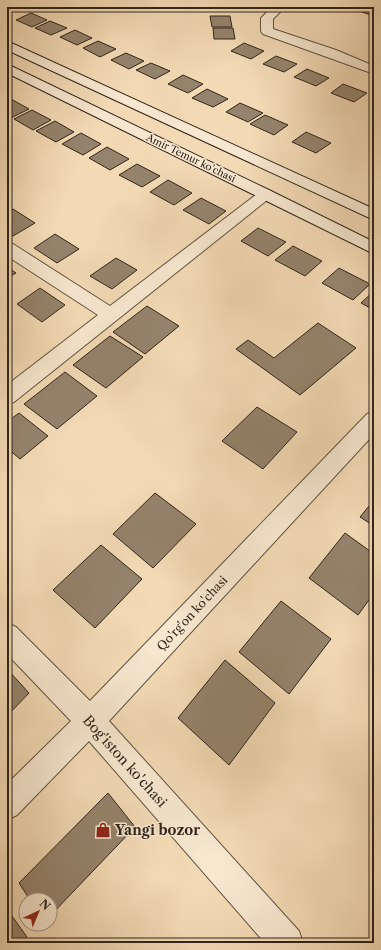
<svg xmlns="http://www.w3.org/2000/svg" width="381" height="950" viewBox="0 0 381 950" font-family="'Libre Caslon Text',serif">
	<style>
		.building { fill: #95836c; stroke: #30251c }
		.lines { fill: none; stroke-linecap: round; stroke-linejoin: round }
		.minor-casing { stroke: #615242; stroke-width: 2 }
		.secondary-casing { stroke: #30251c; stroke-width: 2 }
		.minor { fill: #f7e7cf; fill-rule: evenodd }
		.secondary { fill: #f7e7cf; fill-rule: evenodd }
		.labels { text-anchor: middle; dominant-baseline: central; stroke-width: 3; stroke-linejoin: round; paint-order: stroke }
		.far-street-label { font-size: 10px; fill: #30251c; stroke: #f7e7cf }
		.street-label { font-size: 12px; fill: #30251c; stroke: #f7e7cf }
		.near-street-label { font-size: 14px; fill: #30251c; stroke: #f7e7cf }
		.near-poi-label { font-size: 14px; font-weight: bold; fill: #30251c; stroke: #f7e7cf; text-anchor: start }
	</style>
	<rect width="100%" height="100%" fill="#f3dab5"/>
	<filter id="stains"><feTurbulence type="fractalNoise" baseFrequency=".005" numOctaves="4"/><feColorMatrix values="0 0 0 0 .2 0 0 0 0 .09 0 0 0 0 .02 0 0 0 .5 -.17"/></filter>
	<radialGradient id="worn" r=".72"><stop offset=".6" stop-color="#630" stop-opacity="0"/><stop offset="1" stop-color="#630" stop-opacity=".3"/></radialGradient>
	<g class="building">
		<polygon points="356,7 374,7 374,16 353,9"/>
		<polygon points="31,13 47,20 32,27 16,20"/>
		<polygon points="210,16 230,16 232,27 212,27"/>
		<polygon points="50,21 67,28 51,35 35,28"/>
		<polygon points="213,28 233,28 235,39 214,39"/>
		<polygon points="75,30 92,38 77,45 60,37"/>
		<polygon points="98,41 116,49 100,57 83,48"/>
		<polygon points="244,43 264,51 251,59 231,51"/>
		<polygon points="126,53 144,61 129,69 111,60"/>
		<polygon points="276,56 297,64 284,72 263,64"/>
		<polygon points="151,63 170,71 155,79 136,70"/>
		<polygon points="307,69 329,78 316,86 294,77"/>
		<polygon points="183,75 203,84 188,93 168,84"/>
		<polygon points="343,84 367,93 354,102 331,93"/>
		<polygon points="207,89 228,99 213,107 192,98"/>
		<polygon points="11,99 29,109 11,118 7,116 7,101"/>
		<polygon points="240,103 263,113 248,122 226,112"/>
		<polygon points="32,110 51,120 33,130 14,119"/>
		<polygon points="265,115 288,125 274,135 250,124"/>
		<polygon points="55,121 74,132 56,142 36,131"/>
		<polygon points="306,132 331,143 316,153 292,142"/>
		<polygon points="81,133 101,144 83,155 62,144"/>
		<polygon points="107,147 129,159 110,170 89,158"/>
		<polygon points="137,164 160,176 142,187 119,175"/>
		<polygon points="168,180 192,193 174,205 150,192"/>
		<polygon points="201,198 226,211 209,224 183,210"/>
		<polygon points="13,209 35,223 13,236 7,232 7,213"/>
		<polygon points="258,228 286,242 268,256 241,241"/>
		<polygon points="55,234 79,249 57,263 34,248"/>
		<polygon points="293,246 322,261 305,276 275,260"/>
		<polygon points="116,258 137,270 112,289 90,276"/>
		<polygon points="7,267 16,273 7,278"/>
		<polygon points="339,268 370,284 353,300 322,283"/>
		<polygon points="40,288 65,305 42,322 17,304"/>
		<polygon points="374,291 374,310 361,303"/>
		<polygon points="147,306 179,326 145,354 113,332"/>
		<polygon points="318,323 356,348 300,395 236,349 248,340 274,358"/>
		<polygon points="110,336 143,357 106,388 73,365"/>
		<polygon points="65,372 97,396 57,429 24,404"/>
		<polygon points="257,407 297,432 263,469 222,441"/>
		<polygon points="19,413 48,436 20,459 7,448 7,422"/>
		<polygon points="155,493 196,524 153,568 113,534"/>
		<polygon points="374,500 374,526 360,517"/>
		<polygon points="345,533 374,554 374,593 358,615 309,578"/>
		<polygon points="101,545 142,579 95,628 53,590"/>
		<polygon points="281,601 331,639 289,694 239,652"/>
		<polygon points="225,660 275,703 229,765 178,718"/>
		<polygon points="7,669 29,693 7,716"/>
		<polygon points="108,793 135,827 50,916 50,900 30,900 19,883"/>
		<polygon points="7,909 27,937 22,943 7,943"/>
	</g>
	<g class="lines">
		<g class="minor-casing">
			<g id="minor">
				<polygon points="272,7 285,7 273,19 273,29 336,50 374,66 374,74 263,34 261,31 261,18"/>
				<polygon points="266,189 271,191 274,194 271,197 14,402 7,404 7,385 98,315 7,256 7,243 13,244 110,306 261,191"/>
				<polygon points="374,412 374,434 109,721 299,931 303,943 265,943 89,741 17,815 7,820 7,784 71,721 7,654 7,623 16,627 90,701 367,414"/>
			</g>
		</g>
		<g class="secondary-casing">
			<g id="secondary">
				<polygon points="7,41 374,209 374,220 7,50"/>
				<polygon points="7,64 271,191 374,242 374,254 7,73"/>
			</g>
		</g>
		<use href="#minor" class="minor"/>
		<use href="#secondary" class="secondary"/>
	</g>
	<defs>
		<g id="shop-bare" transform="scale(1.2)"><path d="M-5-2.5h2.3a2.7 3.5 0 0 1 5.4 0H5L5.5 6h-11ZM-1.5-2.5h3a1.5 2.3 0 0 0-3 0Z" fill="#8f2418" stroke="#f7e7cf" stroke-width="2.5" paint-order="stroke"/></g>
	</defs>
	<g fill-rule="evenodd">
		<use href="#shop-bare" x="103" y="830"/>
	</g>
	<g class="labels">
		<g class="far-street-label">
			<text transform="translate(191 158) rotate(26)">Amir Temur ko'chasi</text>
		</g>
		<g class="street-label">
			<text transform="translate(192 613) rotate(-47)">Qo'rg'on ko'chasi</text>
		</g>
		<g class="near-street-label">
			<text transform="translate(125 761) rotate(48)">Bog'iston ko'chasi</text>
		</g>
		<g class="near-poi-label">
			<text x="115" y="830">Yangi bozor</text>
		</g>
	</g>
	<rect width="381" height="950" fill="none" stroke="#f3dab5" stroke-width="24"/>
	<rect x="8" y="8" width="365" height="934" fill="none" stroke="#30251c" stroke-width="2"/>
	<rect x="12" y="12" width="357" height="926" fill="none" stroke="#30251c"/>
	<g transform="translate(38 912) rotate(44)"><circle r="19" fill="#f7e7cf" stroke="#a79987"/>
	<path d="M0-3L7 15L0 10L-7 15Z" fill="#8f2418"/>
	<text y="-6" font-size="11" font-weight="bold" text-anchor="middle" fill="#30251c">N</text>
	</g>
	<rect width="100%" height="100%" filter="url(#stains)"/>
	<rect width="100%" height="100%" fill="url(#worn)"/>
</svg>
